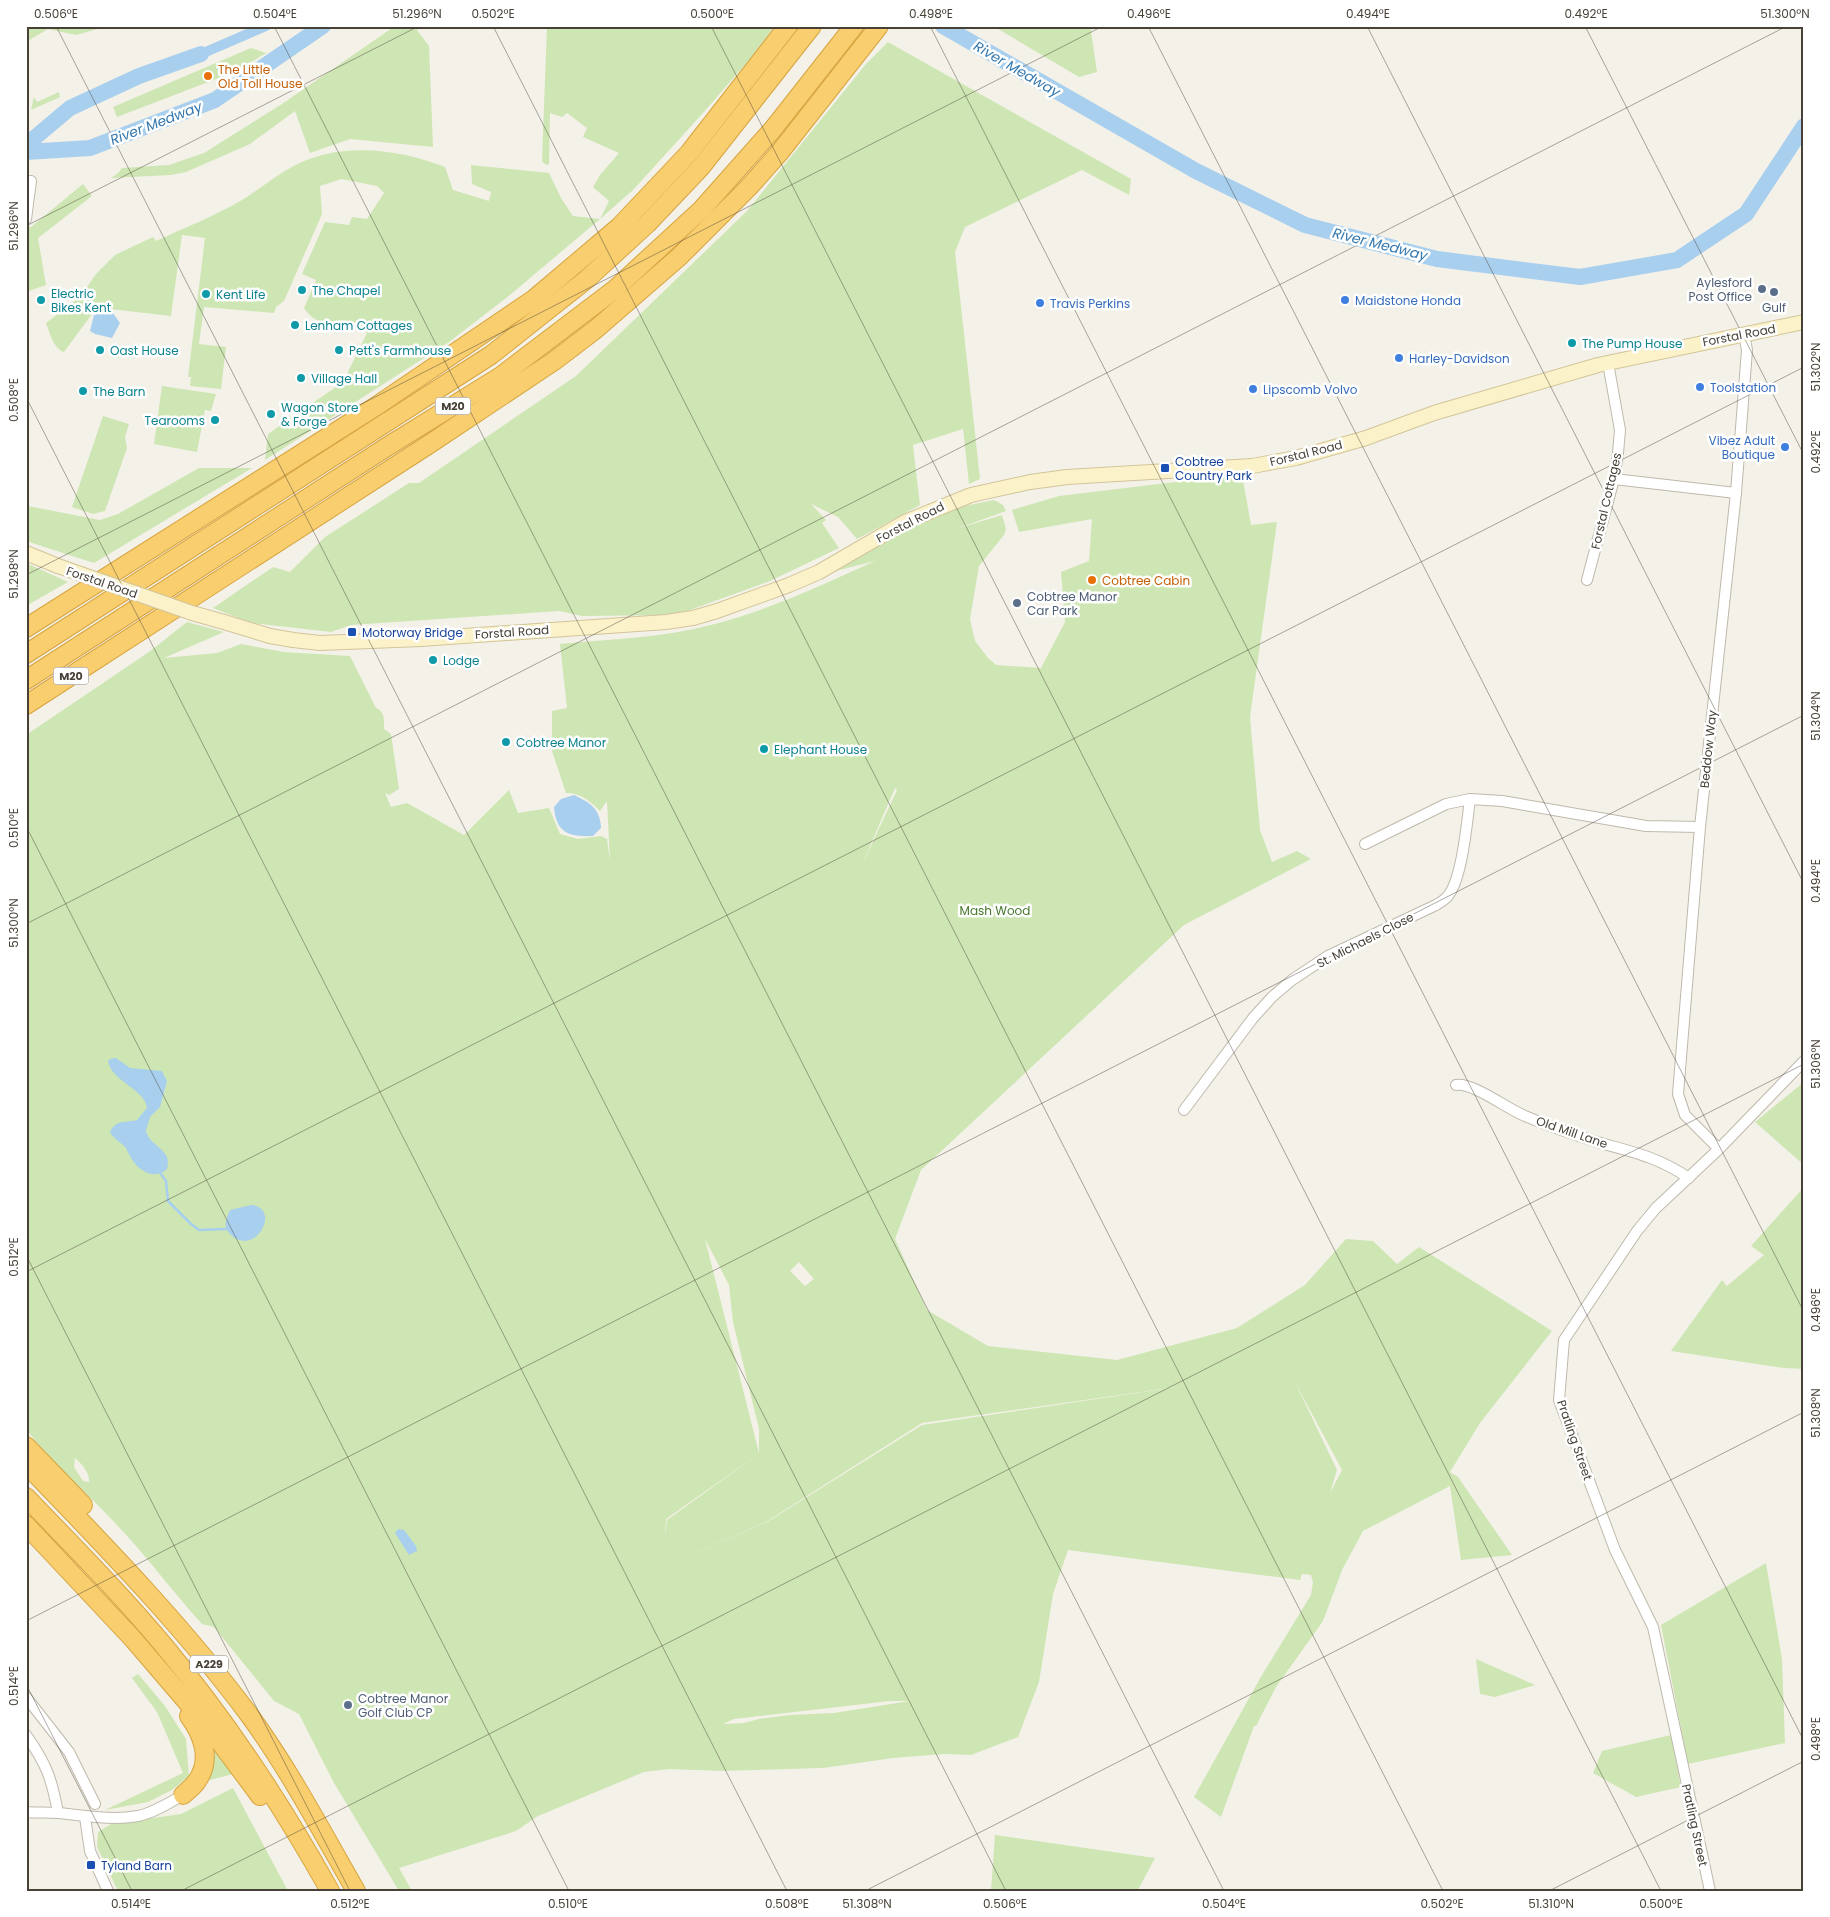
<svg xmlns="http://www.w3.org/2000/svg" width="1830" height="1917" viewBox="0 0 1830 1917" font-family="Poppins,sans-serif">
	<style>
		.green { fill: #cee6b3; fill-rule: evenodd }
		.water { fill: #a8cfee }
		.lines { fill: none; stroke-linecap: round; stroke-linejoin: round }
		.stream { stroke: #a8cfee; stroke-width: 2.5 }
		.canal { stroke: #a8cfee; stroke-width: 10 }
		.river { stroke: #a8cfee; stroke-width: 16 }
		.street-casing { stroke: #bfb9ab; stroke-width: 12 }
		.secondary-casing { stroke: #d2c59a; stroke-width: 16 }
		.highway-casing { stroke: #d7a43f; stroke-width: 20 }
		.street { stroke: #fff; stroke-width: 10 }
		.secondary { stroke: #fcf2ca; stroke-width: 14 }
		.highway { stroke: #f8ce6f; stroke-width: 18 }
		.secondary-bridge-casing { stroke: #d2c59a; stroke-width: 16; stroke-linecap: butt }
		.secondary-bridge { stroke: #fcf2ca; stroke-width: 14 }
		.ticks { fill: none; stroke: #474137; stroke-width: 1; stroke-opacity: 0.45 }
		.food-dot { fill: #e8710a; stroke: #fff; stroke-width: 2 }
		.service-dot { fill: #5c6f8a; stroke: #fff; stroke-width: 2 }
		.culture-dot { fill: #0f9aa8; stroke: #fff; stroke-width: 2 }
		.shop-dot { fill: #3f7fe0; stroke: #fff; stroke-width: 2 }
		.transit-dot { fill: #1a4fb4; stroke: #fff; stroke-width: 2 }
		.labels { text-anchor: middle; dominant-baseline: central; stroke-width: 5; stroke-linejoin: round; paint-order: stroke }
		.shield { fill: #fff; stroke: #7e7a73; stroke-width: 1 }
		.shield-label { font-size: 11px; font-weight: bold; fill: #474137 }
		.food-label { font-size: 12px; fill: #c56008; stroke: #fff; text-anchor: start }
		.service-label { font-size: 12px; fill: #4e5e75; stroke: #fff; text-anchor: start }
		.culture-label { font-size: 12px; fill: #0d838f; stroke: #fff; text-anchor: start }
		.shop-label { font-size: 12px; fill: #366cbe; stroke: #fff; text-anchor: start }
		.street-label { font-size: 12px; fill: #474137; stroke: #fff }
		.transit-label { font-size: 12px; fill: #164399; stroke: #fff; text-anchor: start }
		.park-label { font-size: 12px; fill: #46772c; stroke: #fff }
		.water-label { font-size: 14px; font-style: italic; fill: #3478af; stroke: #fff }
		.neatline { fill: none; stroke: #474137; stroke-width: 2 }
		.ticks-label { font-size: 12px; text-anchor: middle; fill: #474137 }
	</style>
	<rect width="100%" height="100%" fill="#f4f1e9"/>
	<g class="green">
		<polygon points="26,26 108,26 76,35 48,29 26,42"/>
		<polygon points="395,26 424,26 417,30 429,46 433,147 350,139 310,153 295,111 250,144 186,172 171,175 111,178 118,173 122,168 169,165 204,153 282,104"/>
		<path d="M547 26H775L749 60 703 113 633 190 600 219 510 295 449 342 265 460 268 434 343 382 367 333C343 307 336 332 315 319 311 317 307 312 304 308L316 280 302 274 325 222 349 225 352 217 367 219 384 193 377 186 341 179 320 186 322 214 284 301 276 307 274 313 204 307 199 344 226 347 221 389 190 386 191 377H188L205 238 182 235 171 316 110 309 95 310 64 352C53 348 50 333 46 323L81 296 96 274 115 255 153 237 156 241C184 228 215 216 242 200 258 190 273 178 290 168 336 141 397 148 445 167L453 190 489 201 491 192 472 184 471 165 549 173 561 198 573 216 600 219 609 201 593 187 600 175 619 153 583 137 587 128 567 113 562 117 550 113 549 164 546 165 542 161Z"/>
		<polygon points="993,26 1092,26 1091,31 1097,72 1079,77"/>
		<polygon points="888,42 1131,179 1129,195 1082,170 965,227 955,252 980,479 969,484 963,429 913,445 920,505 857,539 838,517 811,504 826,520 822,523 839,548 770,581 676,615 582,616 559,611 351,625 331,632 251,623 213,608 273,567 290,572 325,537 409,483 419,483 576,376 747,211 866,64"/>
		<polygon points="251,48 266,53 237,71 117,117 113,107"/>
		<polygon points="59,92 60,97 31,110 34,97 37,102"/>
		<polygon points="83,184 92,196 38,238 46,285 26,292 26,227 31,227"/>
		<polygon points="162,386 216,394 211,411 205,410 197,452 154,444"/>
		<polygon points="103,416 129,424 125,437 127,448 105,511 93,514 72,507"/>
		<polygon points="199,468 252,468 94,563 26,541 26,502 28,506 100,520 118,514"/>
		<path d="M1242 474 1251 525 1277 522 1250 717 1260 830 1272 862 1297 851 1311 859 1184 925 921 1170 895 1239 927 1310 988 1346 1117 1360 1237 1328 1305 1285 1346 1239 1373 1241 1397 1264 1419 1247 1552 1331 1480 1423 1450 1472 1458 1477 1512 1555 1461 1560 1450 1486 1363 1531 1342 1570 1323 1621 1276 1687 1256 1726H1254L1221 1817 1194 1797 1262 1675 1311 1595 1313 1582 1311 1575 1302 1574 1300 1580 1068 1550 1053 1594 1039 1682 1018 1737 971 1755 944 1754 893 1758 823 1768 722 1771 669 1769 644 1772 538 1816 516 1831 399 1868 412 1891H399L334 1783 299 1714 274 1701 214 1627 202 1624C172 1591 146 1555 115 1523 86 1491 52 1464 26 1429V735L149 652 187 622 224 632 164 658 217 653 241 644 284 652 350 656 376 708C385 712 384 719 384 729L391 734 399 789 389 795 385 793 391 807 407 803 464 835 509 790 518 813 549 808 560 834 578 839 601 836 607 839 610 861 607 801 600 811C590 801 581 793 566 793L552 751V711L567 708 560 644C610 639 662 638 711 625 767 611 822 585 875 561L832 572 903 530 944 510 994 500 1003 505 1006 511 956 529 1002 515 1006 529 1004 535 979 566 970 619 975 641 988 658 996 665 1041 668 1065 622 1061 572 1089 561 1092 519 1019 532 1012 510 1059 496ZM895 788 897 790 861 867ZM705 1239 729 1285 733 1322 759 1429V1453ZM799 1262 814 1279 805 1286 790 1271ZM1295 1382 1342 1470 1330 1493 1337 1470ZM1190 1385 922 1425 767 1522 661 1568 766 1522 922 1423ZM760 1453 667 1520 665 1537 666 1519ZM75 1458C82 1464 90 1473 89 1482L83 1481 74 1467ZM890 1701H910L834 1713 790 1715 759 1719 744 1723 723 1724 734 1719Z"/>
		<polygon points="26,563 68,582 26,606"/>
		<polygon points="1804,1082 1804,1165 1755,1122"/>
		<polygon points="1804,1187 1804,1369 1784,1368 1671,1351 1722,1280 1727,1286 1764,1255 1751,1246"/>
		<polygon points="1766,1563 1782,1659 1785,1743 1688,1764 1661,1625"/>
		<polygon points="1476,1659 1535,1685 1495,1697 1480,1694"/>
		<polygon points="138,1674 165,1706 186,1739 189,1776 172,1790 148,1802 105,1810 183,1773 157,1712 132,1678"/>
		<polygon points="1671,1735 1681,1787 1636,1797 1593,1773 1602,1751"/>
		<polygon points="206,1739 233,1774 202,1782"/>
		<polygon points="233,1788 288,1891 118,1891 97,1847 98,1832 111,1824 181,1814"/>
		<polygon points="995,1835 1155,1858 1139,1888 1136,1891 991,1891"/>
	</g>
	<g class="water">
		<polygon points="110,309 120,323 112,338 95,334 90,331 94,315"/>
		<path d="M574 795C591 803 600 809 601 828L593 836C569 837 556 833 554 807L561 799Z"/>
		<path d="M116 1058 130 1068 162 1071 167 1081 160 1107 150 1117 146 1131C150 1147 173 1149 167 1169 155 1180 141 1172 133 1161 129 1156 128 1150 124 1146 119 1141 113 1138 110 1132 116 1119 126 1123 137 1120L147 1108C145 1089 111 1081 108 1061L110 1059Z"/>
		<path d="M251 1205C282 1207 256 1258 231 1235 222 1226 226 1220 230 1210Z"/>
		<polygon points="398,1529 404,1530 416,1546 417,1551 409,1555 395,1533"/>
	</g>
	<g class="lines">
		<polyline class="stream" points="161,1174 166,1181 168,1201 191,1224 199,1230 226,1229"/>
		<polyline class="canal" points="201,54 266,26"/>
		<g class="river">
			<polyline points="943,26 1196,171 1305,225 1437,259 1580,277 1677,260 1746,214 1804,126"/>
			<polyline points="26,145 70,108 139,76 201,54"/>
			<polyline points="26,152 90,148 215,100 323,26"/>
		</g>
		<g class="street-casing">
			<g id="street">
				<polyline points="26,219 31,181"/>
				<polyline points="1614,479 1736,493"/>
				<polyline points="1587,580 1614,479 1618,453 1620,430 1608,363"/>
				<polyline points="1365,844 1446,804 1470,799"/>
				<path d="M1456 1085C1473 1082 1507 1109 1525 1116 1551 1127 1577 1136 1604 1144 1637 1153 1659 1158 1689 1178"/>
				<path d="M1184 1110 1253 1018 1272 997 1292 980 1328 956 1436 905C1439 903 1443 901 1446 898 1462 883 1467 822 1470 799L1502 801 1646 826 1700 827"/>
				<polyline points="1719,1149 1685,1115 1678,1094 1700,827 1736,493 1747,350 1744,334"/>
				<polyline points="26,1697 69,1752 95,1804"/>
				<path d="M26 1735C46 1763 52 1779 58 1813"/>
				<path d="M26 1812C36 1813 47 1812 57 1813 84 1815 110 1821 138 1816 153 1813 169 1803 183 1795"/>
				<polyline points="85,1817 90,1851 108,1891"/>
				<polyline points="1710,1891 1653,1627 1615,1550 1559,1400 1564,1340 1637,1231 1656,1208 1719,1149 1804,1061"/>
			</g>
		</g>
		<g class="secondary-casing">
			<g id="secondary">
				<polyline points="26,553 58,566"/>
				<polyline points="224,622 270,636 293,640 320,643 421,639 666,622 693,618 717,611 789,585 819,572 905,522 971,495 1030,482 1067,477 1252,466 1296,458 1366,438 1434,413 1598,365 1804,322"/>
			</g>
		</g>
		<g class="highway-casing">
			<g id="highway">
				<polyline points="26,628 375,407 534,299 619,227 689,153 788,26"/>
				<polyline points="26,654 491,355 587,279 647,224 701,167 812,26"/>
				<polyline points="26,680 385,448 501,376 614,290 702,209 773,129 854,26"/>
				<polyline points="26,705 431,443 554,361 596,329 679,257 749,187 780,152 879,26"/>
				<polyline points="26,1446 83,1505"/>
				<path d="M26 1464C104 1545 183 1626 250 1716 290 1771 322 1832 356 1891"/>
				<path d="M26 1497C73 1546 121 1594 165 1647 228 1723 282 1805 330 1891"/>
				<polyline points="26,1525 133,1639 211,1730 260,1796"/>
				<path d="M183 1795C187 1791 194 1786 197 1781 212 1760 203 1735 189 1716"/>
			</g>
		</g>
		<use href="#street" class="street"/>
		<use href="#secondary" class="secondary"/>
		<use href="#highway" class="highway"/>
		<g class="secondary-bridge-casing">
			<polyline id="secondary-bridge" points="58,566 192,613 224,622"/>
		</g>
		<use href="#secondary-bridge" class="secondary-bridge"/>
	</g>
	<path class="ticks" d="M56 26 1006 1891M274 26 1224 1891M493 26 1443 1891M711 26 1661 1891M930 26 1804 1741M1148 26 1804 1312M1367 26 1804 884M1585 26 1804 455M26 226 419 26M26 397 787 1891M26 575 1103 26M26 826 569 1891M26 924 1787 26M26 1255 350 1891M26 1272 1804 367M26 1621 1804 715M26 1684 132 1891M181 1891 1804 1064M865 1891 1804 1412M1549 1891 1804 1761"/>
	<g class="food-dot">
		<circle cx="208" cy="76" r="5"/>
		<circle cx="1092" cy="580" r="5"/>
	</g>
	<g class="service-dot">
		<circle cx="1762" cy="289" r="5"/>
		<circle cx="1774" cy="292" r="5"/>
		<circle cx="1017" cy="603" r="5"/>
		<circle cx="348" cy="1705" r="5"/>
	</g>
	<g class="culture-dot">
		<circle cx="302" cy="290" r="5"/>
		<circle cx="206" cy="294" r="5"/>
		<circle cx="41" cy="300" r="5"/>
		<circle cx="295" cy="325" r="5"/>
		<circle cx="1572" cy="343" r="5"/>
		<circle cx="100" cy="350" r="5"/>
		<circle cx="339" cy="350" r="5"/>
		<circle cx="301" cy="378" r="5"/>
		<circle cx="83" cy="391" r="5"/>
		<circle cx="271" cy="414" r="5"/>
		<circle cx="215" cy="420" r="5"/>
		<circle cx="433" cy="660" r="5"/>
		<circle cx="506" cy="742" r="5"/>
		<circle cx="764" cy="749" r="5"/>
	</g>
	<g class="shop-dot">
		<circle cx="1345" cy="300" r="5"/>
		<circle cx="1040" cy="303" r="5"/>
		<circle cx="1399" cy="358" r="5"/>
		<circle cx="1700" cy="387" r="5"/>
		<circle cx="1253" cy="389" r="5"/>
		<circle cx="1785" cy="447" r="5"/>
	</g>
	<g class="transit-dot">
		<rect x="1160" y="463" width="10" height="10" rx="2.5"/>
		<rect x="347" y="627" width="10" height="10" rx="2.5"/>
		<rect x="86" y="1860" width="10" height="10" rx="2.5"/>
	</g>
	<g class="labels">
		<g class="shield">
			<rect x="435.5" y="397.5" width="35" height="17" rx="4"/>
			<rect x="53.5" y="667.5" width="35" height="17" rx="4"/>
			<rect x="190" y="1655.5" width="38" height="17" rx="4"/>
		</g>
		<g class="shield-label">
			<text x="453" y="406">M20</text>
			<text x="71" y="676">M20</text>
			<text x="209" y="1664">A229</text>
		</g>
		<g class="food-label">
			<text x="218" y="69">The Little<tspan x="218" dy="14">Old Toll House</tspan></text>
			<text x="1102" y="580">Cobtree Cabin</text>
		</g>
		<g class="service-label">
			<text x="1752" y="282" text-anchor="end">Aylesford<tspan x="1752" dy="14">Post Office</tspan></text>
			<text x="1774" y="307" text-anchor="middle">Gulf</text>
			<text x="1027" y="596">Cobtree Manor<tspan x="1027" dy="14">Car Park</tspan></text>
			<text x="358" y="1698">Cobtree Manor<tspan x="358" dy="14">Golf Club CP</tspan></text>
		</g>
		<g class="culture-label">
			<text x="312" y="290">The Chapel</text>
			<text x="51" y="293">Electric<tspan x="51" dy="14">Bikes Kent</tspan></text>
			<text x="216" y="294">Kent Life</text>
			<text x="305" y="325">Lenham Cottages</text>
			<text x="1582" y="343">The Pump House</text>
			<text x="110" y="350">Oast House</text>
			<text x="349" y="350">Pett's Farmhouse</text>
			<text x="311" y="378">Village Hall</text>
			<text x="93" y="391">The Barn</text>
			<text x="281" y="407">Wagon Store<tspan x="281" dy="14">&amp; Forge</tspan></text>
			<text x="205" y="420" text-anchor="end">Tearooms</text>
			<text x="443" y="660">Lodge</text>
			<text x="516" y="742">Cobtree Manor</text>
			<text x="774" y="749">Elephant House</text>
		</g>
		<g class="shop-label">
			<text x="1355" y="300">Maidstone Honda</text>
			<text x="1050" y="303">Travis Perkins</text>
			<text x="1409" y="358">Harley-Davidson</text>
			<text x="1710" y="387">Toolstation</text>
			<text x="1263" y="389">Lipscomb Volvo</text>
			<text x="1775" y="440" text-anchor="end">Vibez Adult<tspan x="1775" dy="14">Boutique</tspan></text>
		</g>
		<g class="street-label">
			<text transform="translate(1739 335) rotate(-11)">Forstal Road</text>
			<text transform="translate(1306 453) rotate(-14)">Forstal Road</text>
			<text transform="translate(1606 501) rotate(-77)">Forstal Cottages</text>
			<text transform="translate(910 522) rotate(-27)">Forstal Road</text>
			<text transform="translate(102 582) rotate(19)">Forstal Road</text>
			<text transform="translate(512 632) rotate(-4)">Forstal Road</text>
			<text transform="translate(1708 749) rotate(-84)">Beddow Way</text>
			<text transform="translate(1365 940) rotate(-27)">St. Michaels Close</text>
			<text transform="translate(1572 1132) rotate(19)">Old Mill Lane</text>
			<text transform="translate(1575 1440) rotate(71)">Pratling Street</text>
			<text transform="translate(1695 1825) rotate(78)">Pratling Street</text>
		</g>
		<g class="transit-label">
			<text x="1175" y="461">Cobtree<tspan x="1175" dy="14">Country Park</tspan></text>
			<text x="362" y="632">Motorway Bridge</text>
			<text x="101" y="1865">Tyland Barn</text>
		</g>
		<g class="park-label">
			<text x="995" y="910">Mash Wood</text>
		</g>
		<g class="water-label">
			<text transform="translate(1017 69) rotate(30)">River Medway</text>
			<text transform="translate(156 123) rotate(-21)">River Medway</text>
			<text transform="translate(1380 244) rotate(14)">River Medway</text>
		</g>
	</g>
	<rect width="1830" height="1917" fill="none" stroke="#ffffff" stroke-width="55"/>
	<rect x="28" y="28" width="1774" height="1862" class="neatline"/>
	<g class="ticks-label">
		<text x="56" y="18">0.506°E</text>
		<text x="275" y="18">0.504°E</text>
		<text x="417" y="18">51.296°N</text>
		<text x="493" y="18">0.502°E</text>
		<text x="712" y="18">0.500°E</text>
		<text x="931" y="18">0.498°E</text>
		<text x="1149" y="18">0.496°E</text>
		<text x="1368" y="18">0.494°E</text>
		<text x="1586" y="18">0.492°E</text>
		<text x="1785" y="18">51.300°N</text>
		<text transform="translate(14 226) rotate(-90)" y="4">51.296°N</text>
		<text transform="translate(1816 367) rotate(-90)" y="4">51.302°N</text>
		<text transform="translate(14 400) rotate(-90)" y="4">0.508°E</text>
		<text transform="translate(1816 452) rotate(-90)" y="4">0.492°E</text>
		<text transform="translate(14 574) rotate(-90)" y="4">51.298°N</text>
		<text transform="translate(1816 716) rotate(-90)" y="4">51.304°N</text>
		<text transform="translate(14 828) rotate(-90)" y="4">0.510°E</text>
		<text transform="translate(1816 881) rotate(-90)" y="4">0.494°E</text>
		<text transform="translate(14 923) rotate(-90)" y="4">51.300°N</text>
		<text transform="translate(1816 1064) rotate(-90)" y="4">51.306°N</text>
		<text transform="translate(14 1257) rotate(-90)" y="4">0.512°E</text>
		<text transform="translate(1816 1310) rotate(-90)" y="4">0.496°E</text>
		<text transform="translate(1816 1413) rotate(-90)" y="4">51.308°N</text>
		<text transform="translate(14 1686) rotate(-90)" y="4">0.514°E</text>
		<text transform="translate(1816 1739) rotate(-90)" y="4">0.498°E</text>
		<text x="131" y="1908">0.514°E</text>
		<text x="350" y="1908">0.512°E</text>
		<text x="568" y="1908">0.510°E</text>
		<text x="787" y="1908">0.508°E</text>
		<text x="867" y="1908">51.308°N</text>
		<text x="1005" y="1908">0.506°E</text>
		<text x="1224" y="1908">0.504°E</text>
		<text x="1442" y="1908">0.502°E</text>
		<text x="1551" y="1908">51.310°N</text>
		<text x="1661" y="1908">0.500°E</text>
	</g>
</svg>
